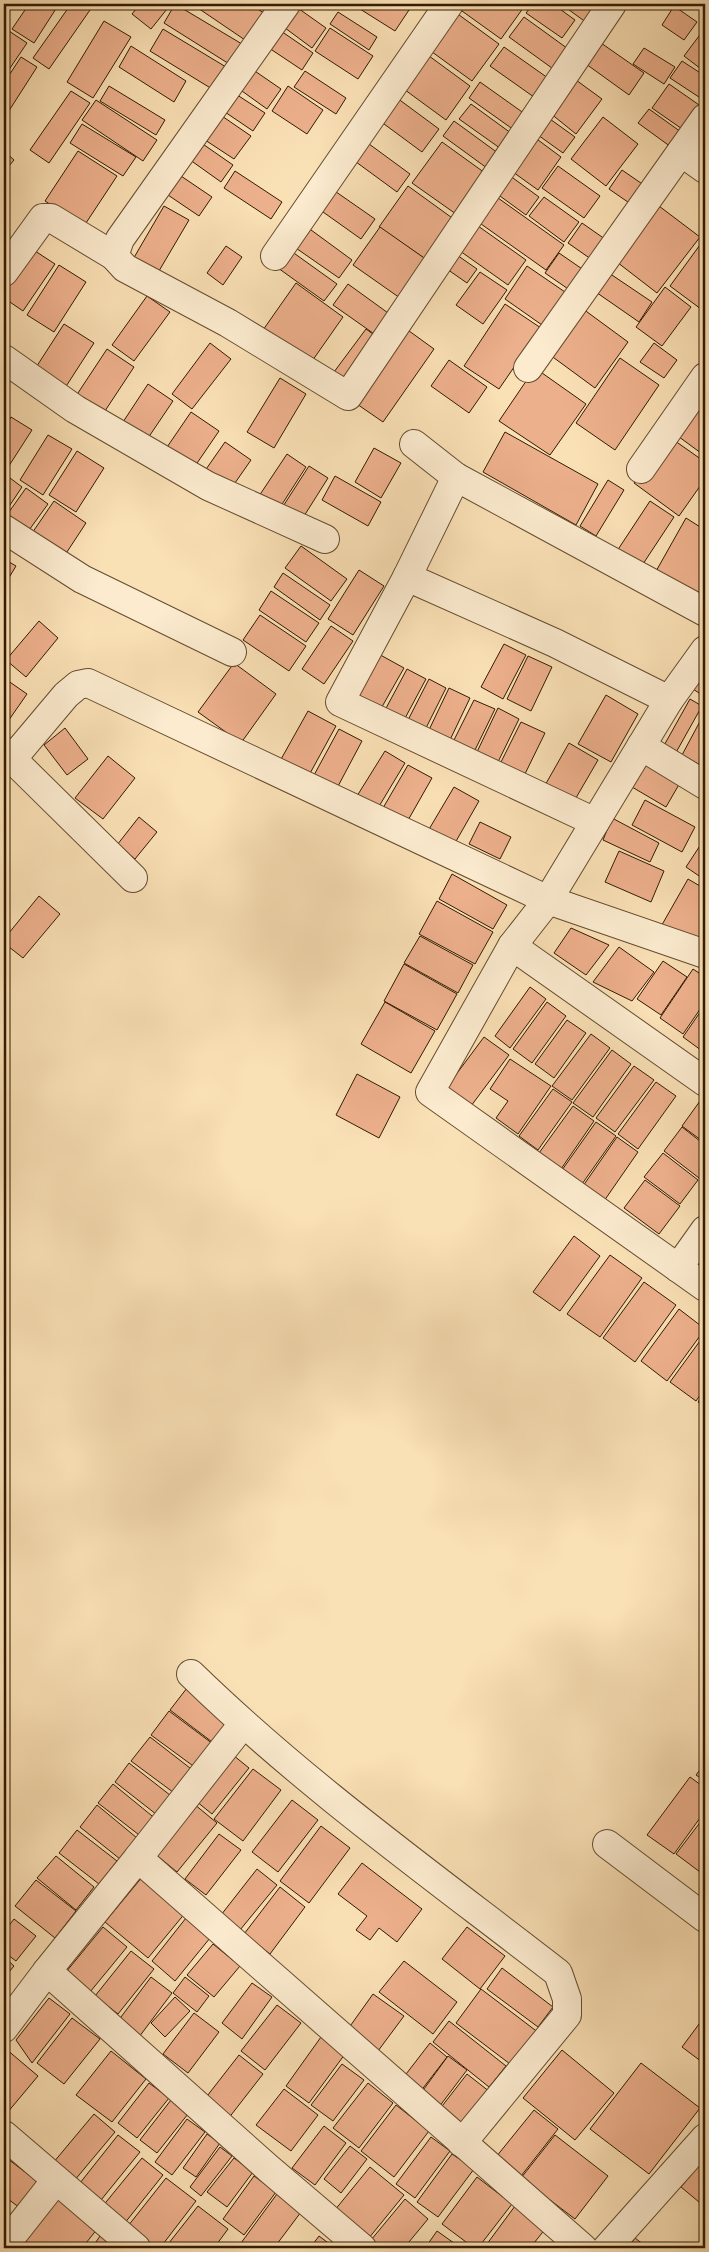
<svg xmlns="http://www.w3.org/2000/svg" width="709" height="2252" viewBox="0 0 709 2252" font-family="'Libre Bodoni',serif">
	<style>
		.building { fill: #edb08c; stroke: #321b01 }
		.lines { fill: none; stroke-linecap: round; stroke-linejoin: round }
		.minor-casing { stroke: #644c2e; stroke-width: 30 }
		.minor { stroke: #fcebcf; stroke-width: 28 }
	</style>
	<rect width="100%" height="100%" fill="#fae0b5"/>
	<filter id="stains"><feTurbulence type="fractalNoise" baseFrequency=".004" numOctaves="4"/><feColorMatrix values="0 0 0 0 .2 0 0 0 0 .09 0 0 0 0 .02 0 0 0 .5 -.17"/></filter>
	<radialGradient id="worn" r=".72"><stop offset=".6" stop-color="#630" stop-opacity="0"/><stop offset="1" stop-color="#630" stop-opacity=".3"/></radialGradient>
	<g class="building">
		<polygon points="29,4 59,4 34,43 12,29"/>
		<polygon points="71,4 81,4 90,10 49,69 33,58"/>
		<polygon points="140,4 171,4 151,29 132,14"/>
		<polygon points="175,4 247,47 234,67 164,23"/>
		<polygon points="192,4 250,4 267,15 248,42"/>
		<polygon points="352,4 413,4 395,31"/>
		<polygon points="457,4 526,4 501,39 455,6"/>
		<polygon points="533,4 553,4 575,20 562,38 526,13"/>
		<polygon points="561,4 601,4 587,23"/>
		<polygon points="295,6 326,28 312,48 281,25"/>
		<polygon points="674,6 697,22 684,40 662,25"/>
		<polygon points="338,12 377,37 369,50 330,24"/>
		<polygon points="455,12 499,44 472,81 428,49"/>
		<polygon points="524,17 571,51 556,71 509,37"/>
		<polygon points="104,21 131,37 93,98 67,82"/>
		<polygon points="330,28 373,56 358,79 315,51"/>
		<polygon points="705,28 705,72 684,56"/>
		<polygon points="6,29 27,43 4,77 4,32"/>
		<polygon points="163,29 231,70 217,92 150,51"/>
		<polygon points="278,29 313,53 302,70 266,46"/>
		<polygon points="601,43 644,73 629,95 586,64"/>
		<polygon points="131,46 186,81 174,102 119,67"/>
		<polygon points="504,47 555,83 541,102 490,66"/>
		<polygon points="644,48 675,67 664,84 633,64"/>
		<polygon points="425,53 470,86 446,120 401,87"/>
		<polygon points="21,57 37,67 5,117 4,83"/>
		<polygon points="682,61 705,76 705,101 670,78"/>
		<polygon points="249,67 281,89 267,109 235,86"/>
		<polygon points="305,71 346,98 336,114 294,87"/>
		<polygon points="576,80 602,99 576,134 550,113"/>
		<polygon points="480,82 525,114 514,130 469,98"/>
		<polygon points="669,84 702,107 685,131 652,108"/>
		<polygon points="109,86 165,120 156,135 100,101"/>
		<polygon points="288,86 323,110 307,134 272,111"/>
		<polygon points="71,91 90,103 49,163 30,150"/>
		<polygon points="231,91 265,113 253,131 219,108"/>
		<polygon points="397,98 439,129 422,152 380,121"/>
		<polygon points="96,100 157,140 143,161 82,120"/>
		<polygon points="471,104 515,136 504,151 459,119"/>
		<polygon points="649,109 681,132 671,147 638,123"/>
		<polygon points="219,114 251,136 234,159 202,138"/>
		<polygon points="543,114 575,137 563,153 531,130"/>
		<polygon points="603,117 638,144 606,186 571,159"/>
		<polygon points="454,121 502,156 491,171 443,136"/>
		<polygon points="82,124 136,157 123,176 70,143"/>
		<polygon points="530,134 561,157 538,190 506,167"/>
		<polygon points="197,140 233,165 221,182 186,157"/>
		<polygon points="365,141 410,174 397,192 352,159"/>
		<polygon points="442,142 485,173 456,214 412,183"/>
		<polygon points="4,151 14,160 4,172"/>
		<polygon points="78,151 117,176 84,226 45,201"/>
		<polygon points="558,166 600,196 584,218 542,188"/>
		<polygon points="502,170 539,197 526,215 489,188"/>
		<polygon points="622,170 651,190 638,209 609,189"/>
		<polygon points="235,171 282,202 271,219 224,188"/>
		<polygon points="178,174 212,197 199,216 165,193"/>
		<polygon points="408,186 455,220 427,260 379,227"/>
		<polygon points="329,187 375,219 361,239 316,207"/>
		<polygon points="491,193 564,245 546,270 474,219"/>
		<polygon points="544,197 579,222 564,242 529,216"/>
		<polygon points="655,203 700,237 657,293 613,259"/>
		<polygon points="164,206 189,220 156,276 132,261"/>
		<polygon points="471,221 526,260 508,285 453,246"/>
		<polygon points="582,223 612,244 598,264 568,243"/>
		<polygon points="307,227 352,260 339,278 293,246"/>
		<polygon points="380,227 427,260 400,298 353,265"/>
		<polygon points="705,238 705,312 670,286"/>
		<polygon points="226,246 242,257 223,285 207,273"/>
		<polygon points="32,249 55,264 23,311 4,298 4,292"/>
		<polygon points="291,251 337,284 324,301 278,268"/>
		<polygon points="454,253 477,269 467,283 444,267"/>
		<polygon points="559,253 588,273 574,293 545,273"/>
		<polygon points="59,265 86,282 54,332 27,315"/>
		<polygon points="527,266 565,292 542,325 505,299"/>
		<polygon points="603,269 652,302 639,322 590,288"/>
		<polygon points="480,272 507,290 483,324 456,305"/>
		<polygon points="296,283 343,317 310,364 263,330"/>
		<polygon points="348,284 395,318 380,338 333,305"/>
		<polygon points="665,287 691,307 662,346 636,327"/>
		<polygon points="147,296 170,312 134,361 112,345"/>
		<polygon points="505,304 541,328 499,389 464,366"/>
		<polygon points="579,306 628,342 595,388 546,352"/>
		<polygon points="64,324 94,343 63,391 33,372"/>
		<polygon points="405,328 434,349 383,422 354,402"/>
		<polygon points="366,329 381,340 347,388 331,376"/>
		<polygon points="210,343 231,359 192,409 172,394"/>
		<polygon points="654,343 677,360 664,378 640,362"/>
		<polygon points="107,349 134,367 101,417 74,399"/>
		<polygon points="620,358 659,385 615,450 576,423"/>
		<polygon points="449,360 487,387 469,413 431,386"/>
		<polygon points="535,368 586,404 550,455 499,421"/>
		<polygon points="280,378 306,394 274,448 247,432"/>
		<polygon points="148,384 173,401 146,441 121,425"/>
		<polygon points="705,389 705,456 671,431"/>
		<polygon points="4,412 9,415 4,422"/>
		<polygon points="191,412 219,431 191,472 163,453"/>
		<polygon points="11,417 32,430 5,472 4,429"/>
		<polygon points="505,432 598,484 576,525 483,472"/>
		<polygon points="48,435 72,449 43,495 20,480"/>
		<polygon points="668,436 705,462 705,479 679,516 634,483"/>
		<polygon points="225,442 251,460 228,493 202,475"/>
		<polygon points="374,448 401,463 381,498 355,482"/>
		<polygon points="77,451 104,468 76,512 49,495"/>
		<polygon points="287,454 306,467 277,512 257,499"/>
		<polygon points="309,466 328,478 299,524 280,511"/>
		<polygon points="6,475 22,487 4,514 4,478"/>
		<polygon points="335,476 381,502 368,526 322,500"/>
		<polygon points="608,480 624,490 596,536 580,526"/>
		<polygon points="26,488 48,504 24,537 4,519"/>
		<polygon points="54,501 86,523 61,561 28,539"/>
		<polygon points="650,501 674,517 641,567 617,551"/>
		<polygon points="686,518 705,530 705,600 655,573"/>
		<polygon points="301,546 347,579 331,601 285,568"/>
		<polygon points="4,559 16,566 4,586"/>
		<polygon points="359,570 384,586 353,635 328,619"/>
		<polygon points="283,573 330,605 320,620 274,587"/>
		<polygon points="271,591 319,623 306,642 259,610"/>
		<polygon points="260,615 306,646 289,671 243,640"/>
		<polygon points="39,621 58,638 26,677 6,660"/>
		<polygon points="331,626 353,641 324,684 302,669"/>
		<polygon points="504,644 526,655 503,699 481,687"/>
		<polygon points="375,652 404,668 379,712 350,697"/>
		<polygon points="528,656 552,667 531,711 507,699"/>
		<polygon points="234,663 276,694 241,743 198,712"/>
		<polygon points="407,669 426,679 403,722 384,712"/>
		<polygon points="705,671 705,697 693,689"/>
		<polygon points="4,678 27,694 4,727"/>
		<polygon points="429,679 446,688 426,728 408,720"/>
		<polygon points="449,688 470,698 449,742 428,732"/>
		<polygon points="606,695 638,714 611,762 578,744"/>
		<polygon points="690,699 702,706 674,756 662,749"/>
		<polygon points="474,700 495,709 474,752 453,742"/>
		<polygon points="498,708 519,719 497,764 476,754"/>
		<polygon points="308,711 336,726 308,777 280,761"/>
		<polygon points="705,712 705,761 702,766 682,755"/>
		<polygon points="521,722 545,733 523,778 499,766"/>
		<polygon points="65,728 88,759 67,775 44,745"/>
		<polygon points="339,729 362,741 336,790 313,777"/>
		<polygon points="569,743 598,760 573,803 544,787"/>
		<polygon points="385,751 405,763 378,808 357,796"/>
		<polygon points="108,756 135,778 103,819 75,798"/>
		<polygon points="647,761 681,781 666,807 632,787"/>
		<polygon points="408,765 432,778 407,822 383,808"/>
		<polygon points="454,787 479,801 451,850 425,836"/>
		<polygon points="645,800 695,827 682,852 632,825"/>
		<polygon points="139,817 157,832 135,859 117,845"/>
		<polygon points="612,818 659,843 650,862 603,840"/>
		<polygon points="480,822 511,837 500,859 469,844"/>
		<polygon points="705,838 705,880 686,867"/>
		<polygon points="619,851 664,871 651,902 605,882"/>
		<polygon points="452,874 507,905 493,929 439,899"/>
		<polygon points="688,879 705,889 705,943 659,930"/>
		<polygon points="39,896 60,914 23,958 4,943 4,939"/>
		<polygon points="437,901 493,932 475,964 419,934"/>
		<polygon points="571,928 609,945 586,975 554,953"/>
		<polygon points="420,936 473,965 458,993 404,963"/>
		<polygon points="619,947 654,972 632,1001 593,982"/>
		<polygon points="663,961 687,977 661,1015 637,999"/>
		<polygon points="404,964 457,994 437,1030 384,1001"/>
		<polygon points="693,969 705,977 705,1002 683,1034 660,1018"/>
		<polygon points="530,987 546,999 510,1048 495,1036"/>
		<polygon points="385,1002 435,1031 411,1073 361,1044"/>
		<polygon points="547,1002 566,1016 532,1063 513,1049"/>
		<polygon points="705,1005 705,1053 683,1037"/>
		<polygon points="567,1020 586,1033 554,1078 535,1064"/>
		<polygon points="591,1034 610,1048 572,1100 552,1086"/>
		<polygon points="484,1037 509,1055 471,1106 446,1088"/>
		<polygon points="612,1050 631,1064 593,1117 573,1103"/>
		<polygon points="510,1059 551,1086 518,1134 496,1118 508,1101 490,1089"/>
		<polygon points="634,1066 654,1080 615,1132 596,1118"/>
		<polygon points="357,1074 400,1097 379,1138 336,1115"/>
		<polygon points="656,1082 676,1096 638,1149 618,1134"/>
		<polygon points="553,1089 572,1102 538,1150 519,1136"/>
		<polygon points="700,1101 705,1105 705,1143 682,1126"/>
		<polygon points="573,1106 594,1121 561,1169 539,1153"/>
		<polygon points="596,1122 616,1136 582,1184 562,1170"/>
		<polygon points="682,1127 705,1145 705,1170 699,1178 664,1151"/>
		<polygon points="617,1137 638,1152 604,1201 583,1186"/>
		<polygon points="663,1153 698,1180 680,1204 644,1177"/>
		<polygon points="645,1180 680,1206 659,1234 624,1208"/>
		<polygon points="574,1236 600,1256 560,1311 533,1292"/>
		<polygon points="610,1255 642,1278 600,1337 567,1314"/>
		<polygon points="644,1282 676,1305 635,1362 603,1338"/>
		<polygon points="679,1309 705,1329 667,1381 641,1361"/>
		<polygon points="705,1334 705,1388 696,1401 670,1382"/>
		<polygon points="705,1392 705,1407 698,1402"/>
		<polygon points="187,1688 237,1725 220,1748 170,1710"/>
		<polygon points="169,1711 217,1747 200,1771 151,1735"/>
		<polygon points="150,1737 199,1775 181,1798 131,1761"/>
		<polygon points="228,1751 249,1768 212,1814 191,1797"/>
		<polygon points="129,1763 175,1799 161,1818 115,1782"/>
		<polygon points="705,1763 705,1781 696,1775"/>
		<polygon points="253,1769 281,1790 243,1841 214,1819"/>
		<polygon points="690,1777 705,1788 705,1811 674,1854 647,1835"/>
		<polygon points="113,1784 157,1820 143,1838 98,1803"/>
		<polygon points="292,1800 318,1820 278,1872 252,1852"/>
		<polygon points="194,1804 217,1823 177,1872 154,1853"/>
		<polygon points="97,1805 137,1838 120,1859 80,1827"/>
		<polygon points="705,1816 705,1865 700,1872 676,1854"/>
		<polygon points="321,1826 350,1848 309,1903 280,1881"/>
		<polygon points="77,1830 117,1861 99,1884 59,1853"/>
		<polygon points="219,1834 241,1850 206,1895 185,1879"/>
		<polygon points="56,1856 94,1887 76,1910 37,1878"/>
		<polygon points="362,1863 422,1909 397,1942 379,1928 370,1940 356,1930 367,1916 338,1894"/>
		<polygon points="257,1869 277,1885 240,1930 221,1915"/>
		<polygon points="143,1876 186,1912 148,1958 105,1922"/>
		<polygon points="36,1880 76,1911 55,1938 15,1906"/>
		<polygon points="280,1887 305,1907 270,1954 244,1934"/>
		<polygon points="186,1918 210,1938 175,1981 152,1961"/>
		<polygon points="14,1919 36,1936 16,1961 4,1952 4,1932"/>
		<polygon points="103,1927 127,1947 90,1992 66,1972"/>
		<polygon points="467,1927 505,1956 480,1989 442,1959"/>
		<polygon points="213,1944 240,1966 214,1997 187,1975"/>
		<polygon points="131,1951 154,1969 118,2014 95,1996"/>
		<polygon points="4,1957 14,1966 4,1978"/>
		<polygon points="404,1961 457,2002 433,2034 379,1992"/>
		<polygon points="502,1968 553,2007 538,2027 487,1989"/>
		<polygon points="151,1977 172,1993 139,2037 118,2021"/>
		<polygon points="185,1977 209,1996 197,2012 173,1993"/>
		<polygon points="252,1983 272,1997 242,2039 222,2023"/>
		<polygon points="481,1989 539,2033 514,2067 456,2023"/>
		<polygon points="373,1994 404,2016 378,2051 348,2029"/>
		<polygon points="175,1997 190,2011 165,2037 151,2023"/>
		<polygon points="49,1998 70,2014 32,2063 16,2040"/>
		<polygon points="277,2005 301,2023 265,2070 241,2051"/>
		<polygon points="194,2013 219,2032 188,2073 163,2054"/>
		<polygon points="705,2016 705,2058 702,2062 682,2047"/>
		<polygon points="72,2018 100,2039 64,2084 37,2063"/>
		<polygon points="449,2021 506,2066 489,2087 433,2042"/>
		<polygon points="321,2037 345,2054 309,2103 286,2086"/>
		<polygon points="430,2043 447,2057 420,2092 403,2078"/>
		<polygon points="6,2049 38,2076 7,2113 4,2110 4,2051"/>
		<polygon points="562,2050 614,2093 575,2140 523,2098"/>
		<polygon points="111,2051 146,2079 112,2122 76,2095"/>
		<polygon points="239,2055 263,2074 228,2119 204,2100"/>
		<polygon points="448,2056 467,2070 439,2107 421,2093"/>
		<polygon points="641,2063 700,2108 649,2174 590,2129"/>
		<polygon points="342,2064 364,2080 333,2121 311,2105"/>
		<polygon points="705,2073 705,2087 699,2082"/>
		<polygon points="467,2074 490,2092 462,2128 439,2110"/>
		<polygon points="149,2083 169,2098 137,2138 118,2123"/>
		<polygon points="368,2083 393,2103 359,2148 333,2128"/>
		<polygon points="284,2089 318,2115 291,2151 256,2125"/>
		<polygon points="171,2100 188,2114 157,2153 140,2140"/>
		<polygon points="396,2105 429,2131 394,2177 361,2151"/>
		<polygon points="534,2110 558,2129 521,2176 496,2157"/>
		<polygon points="94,2114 115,2132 74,2181 53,2163"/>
		<polygon points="187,2119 205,2132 172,2175 155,2162"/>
		<polygon points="324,2126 346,2143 315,2185 292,2168"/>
		<polygon points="207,2134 220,2143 196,2177 183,2168"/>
		<polygon points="118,2135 140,2152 101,2200 80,2183"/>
		<polygon points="555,2135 608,2176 575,2219 521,2178"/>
		<polygon points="431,2137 450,2151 415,2198 396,2184"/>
		<polygon points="350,2146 367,2159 341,2193 324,2179"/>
		<polygon points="220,2147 232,2156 201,2196 190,2187"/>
		<polygon points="452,2154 474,2169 438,2217 417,2202"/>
		<polygon points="4,2156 42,2185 24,2211 4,2196"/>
		<polygon points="142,2158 163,2175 124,2224 102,2207"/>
		<polygon points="234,2158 253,2172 227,2207 207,2192"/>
		<polygon points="705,2158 705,2207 681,2187"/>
		<polygon points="370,2167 404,2195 364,2244 330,2216"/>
		<polygon points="254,2176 276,2192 244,2235 223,2219"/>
		<polygon points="477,2177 512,2204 478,2248 474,2248 442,2224"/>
		<polygon points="166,2178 196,2201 160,2248 157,2248 128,2226"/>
		<polygon points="277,2194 301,2212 274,2248 249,2248 241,2243"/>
		<polygon points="60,2197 98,2228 82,2248 19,2248"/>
		<polygon points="405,2199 428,2219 404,2248 368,2248 366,2246"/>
		<polygon points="198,2206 228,2229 214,2248 165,2248"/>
		<polygon points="515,2206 546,2228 530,2248 484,2248"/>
		<polygon points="437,2231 461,2248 425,2248"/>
		<polygon points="100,2236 117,2248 92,2248"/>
		<polygon points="319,2236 335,2248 310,2248"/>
		<polygon points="635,2238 648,2248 627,2248"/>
	</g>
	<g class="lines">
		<g class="minor-casing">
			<g id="minor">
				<polyline points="286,4 120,239 114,256 125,268 228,323 348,396 612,4"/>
				<polyline points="681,152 705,169"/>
				<polyline points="275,256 449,4"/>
				<polyline points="4,272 43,218 51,218 114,256"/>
				<polyline points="4,359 75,409 208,486 325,539"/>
				<polyline points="528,368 705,118"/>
				<polyline points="414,444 456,477 705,612"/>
				<polyline points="641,469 705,377"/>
				<polyline points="456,477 407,577 555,643 669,700"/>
				<polyline points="4,529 82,579 232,652"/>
				<polyline points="407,577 340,702 595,822"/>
				<polyline points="705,650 669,700 548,900 512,946 430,1092 705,1287"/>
				<polyline points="641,746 705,785"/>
				<polyline points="4,751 133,878"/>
				<polyline points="13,758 66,695 78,685 88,683 548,900 705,954"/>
				<polyline points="512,946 705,1082"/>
				<polyline points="678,1268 705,1230"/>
				<path d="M191 1674C304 1784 433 1876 558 1973L567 1999V2015L462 2143"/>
				<polyline points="607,1844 705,1918"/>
				<polyline points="138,1858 243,1724"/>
				<polyline points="4,2028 47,1971"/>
				<polyline points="4,2135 136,2248"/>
				<polyline points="4,2246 56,2180"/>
				<polyline points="362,2248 268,2168 47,1971 138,1858 583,2248"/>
				<polyline points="607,2248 705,2138"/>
			</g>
		</g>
		<use href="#minor" class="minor"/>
	</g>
	<rect width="709" height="2252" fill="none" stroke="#fae0b5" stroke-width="20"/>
	<rect x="5" y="5" width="699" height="2242" fill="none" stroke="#321b01" stroke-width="2.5"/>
	<rect x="10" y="10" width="689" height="2232" fill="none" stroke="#321b01"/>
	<rect width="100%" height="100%" filter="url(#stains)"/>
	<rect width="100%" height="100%" fill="url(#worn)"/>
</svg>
